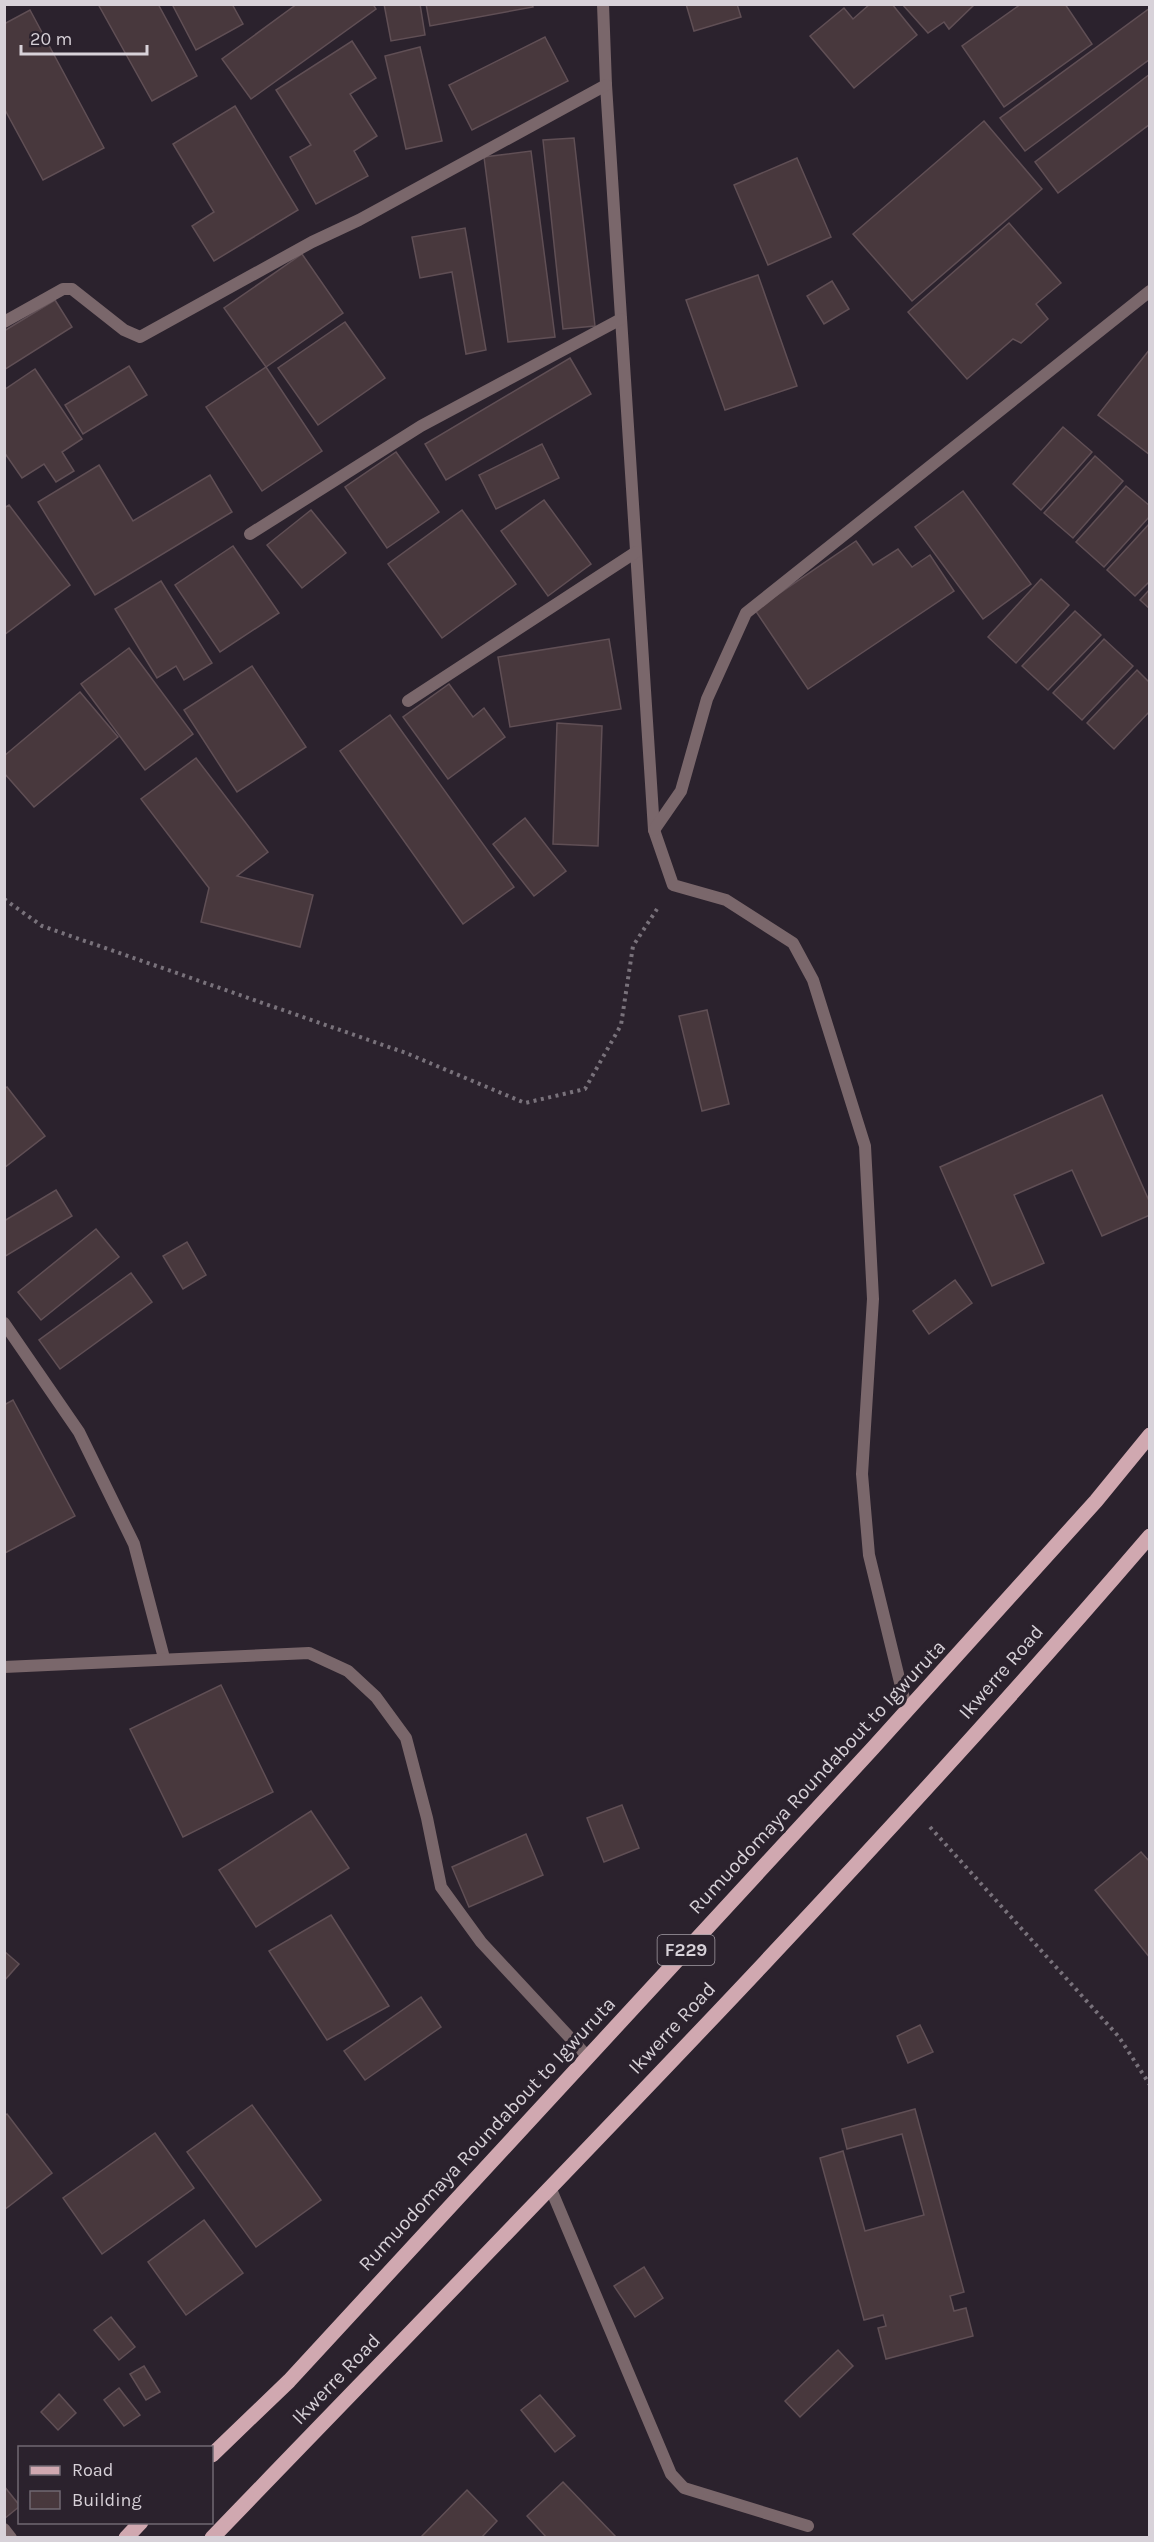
<svg xmlns="http://www.w3.org/2000/svg" width="1154" height="2542" viewBox="0 0 1154 2542" font-family="Karla,sans-serif">
	<style>
		.building { fill: #48383d; stroke: #604f55; stroke-width: 1.5 }
		.lines { fill: none; stroke-linecap: round; stroke-linejoin: round }
		.path { stroke: #79727b; stroke-width: 4; stroke-dasharray: 3 4.5; stroke-linecap: butt }
		.service { stroke: #7a676b; stroke-width: 12 }
		.minor { stroke: #7a676b; stroke-width: 12 }
		.primary { stroke: #d0a8b0; stroke-width: 15 }
		.labels { text-anchor: middle; dominant-baseline: central; stroke-width: 6; stroke-linejoin: round; paint-order: stroke }
		.shield { fill: #2b222d; stroke: #a49da5; stroke-width: 1.5 }
		.shield-label { font-size: 18px; font-weight: bold; fill: #d8d2d9 }
		.street-label { font-size: 20px; fill: #d8d2d9; stroke: #2b222d }
	</style>
	<rect width="100%" height="100%" fill="#2b222d"/>
	<g class="building">
		<polygon points="98,4 158,4 197,76 152,101"/>
		<polygon points="172,4 232,4 243,24 196,50"/>
		<polygon points="297,4 373,4 376,9 251,99 222,59"/>
		<polygon points="384,4 420,4 425,35 391,41"/>
		<polygon points="426,4 532,4 533,7 430,26"/>
		<polygon points="686,4 737,4 741,17 694,31"/>
		<polygon points="870,4 892,4 917,35 854,88 810,36 844,8 853,19"/>
		<polygon points="902,4 975,4 949,29 944,22 928,33"/>
		<polygon points="1021,4 1065,4 1092,44 1004,107 962,46"/>
		<polygon points="1150,8 1150,59 1025,151 1000,118"/>
		<polygon points="30,10 104,148 43,180 4,108 4,24"/>
		<polygon points="545,37 568,81 472,130 449,85"/>
		<polygon points="352,41 376,78 350,94 377,136 354,151 368,176 316,204 290,157 311,145 276,90"/>
		<polygon points="420,47 442,141 406,149 385,56"/>
		<polygon points="1150,74 1150,124 1058,193 1035,162"/>
		<polygon points="235,106 298,210 214,261 192,226 214,212 173,144"/>
		<polygon points="984,121 1042,189 912,301 853,234"/>
		<polygon points="574,138 595,326 563,329 543,140"/>
		<polygon points="531,151 555,337 508,342 484,157"/>
		<polygon points="797,158 831,237 768,265 734,185"/>
		<polygon points="1009,223 1061,283 1036,304 1048,319 1021,343 1013,339 967,379 908,312"/>
		<polygon points="465,228 486,350 466,354 452,272 420,278 412,237"/>
		<polygon points="302,254 343,313 266,367 224,308"/>
		<polygon points="758,275 797,386 725,410 686,300"/>
		<polygon points="832,281 849,309 824,324 807,296"/>
		<polygon points="55,300 72,327 4,370 4,331"/>
		<polygon points="345,322 385,378 318,425 278,368"/>
		<polygon points="1150,349 1150,455 1098,415"/>
		<polygon points="570,358 591,394 446,480 425,444"/>
		<polygon points="129,366 147,395 83,434 65,405"/>
		<polygon points="266,367 322,451 262,491 206,407"/>
		<polygon points="35,369 82,439 62,452 74,471 56,482 44,464 22,478 4,452 4,390"/>
		<polygon points="1063,427 1092,452 1041,510 1013,484"/>
		<polygon points="542,444 559,478 496,509 479,475"/>
		<polygon points="396,452 439,512 387,548 345,487"/>
		<polygon points="1095,456 1123,481 1073,538 1044,513"/>
		<polygon points="99,465 133,521 210,475 232,512 95,595 38,502"/>
		<polygon points="1126,486 1150,506 1150,516 1104,567 1076,542"/>
		<polygon points="963,491 1031,584 983,619 915,527"/>
		<polygon points="544,500 591,564 548,596 501,531"/>
		<polygon points="9,505 70,585 4,635 4,508"/>
		<polygon points="311,510 346,553 302,588 267,545"/>
		<polygon points="462,510 516,584 442,638 388,564"/>
		<polygon points="1150,523 1150,581 1135,596 1107,570"/>
		<polygon points="856,541 873,565 898,549 912,567 930,555 954,591 808,689 755,610"/>
		<polygon points="233,546 279,613 220,652 175,585"/>
		<polygon points="1041,579 1069,605 1016,663 988,637"/>
		<polygon points="161,581 212,663 184,680 176,666 157,678 115,609"/>
		<polygon points="1150,589 1150,609 1140,600"/>
		<polygon points="1075,611 1101,635 1048,690 1022,666"/>
		<polygon points="609,639 621,709 510,727 498,657"/>
		<polygon points="1104,639 1133,666 1082,720 1053,693"/>
		<polygon points="129,648 193,734 145,770 81,684"/>
		<polygon points="252,666 306,747 237,792 184,710"/>
		<polygon points="1137,670 1150,683 1150,711 1114,749 1087,723"/>
		<polygon points="449,684 473,717 484,708 505,737 448,779 403,717"/>
		<polygon points="80,692 118,737 34,807 4,773 4,756"/>
		<polygon points="390,715 514,887 463,924 340,751"/>
		<polygon points="557,723 602,726 598,846 553,844"/>
		<polygon points="196,758 268,852 237,876 313,895 300,947 201,922 209,888 141,799"/>
		<polygon points="525,818 566,871 534,896 493,844"/>
		<polygon points="707,1010 729,1104 702,1111 679,1016"/>
		<polygon points="7,1087 45,1136 4,1168 4,1089"/>
		<polygon points="1102,1095 1150,1203 1150,1215 1102,1236 1072,1170 1014,1195 1044,1263 992,1286 940,1167"/>
		<polygon points="56,1190 72,1216 4,1257 4,1221"/>
		<polygon points="96,1229 119,1257 41,1320 18,1292"/>
		<polygon points="187,1242 206,1275 183,1289 163,1256"/>
		<polygon points="131,1273 152,1302 60,1369 39,1340"/>
		<polygon points="955,1280 972,1303 929,1334 913,1311"/>
		<polygon points="13,1400 75,1516 5,1553 4,1405"/>
		<polygon points="221,1685 273,1792 183,1837 130,1729"/>
		<polygon points="622,1805 639,1848 604,1862 587,1818"/>
		<polygon points="311,1811 349,1868 256,1927 219,1870"/>
		<polygon points="526,1834 543,1875 469,1907 452,1867"/>
		<polygon points="1141,1852 1150,1862 1150,1958 1095,1890"/>
		<polygon points="331,1915 389,2006 327,2040 269,1951"/>
		<polygon points="4,1951 19,1964 4,1981"/>
		<polygon points="421,1997 441,2027 365,2080 344,2051"/>
		<polygon points="920,2025 933,2052 908,2063 897,2036"/>
		<polygon points="252,2105 321,2200 256,2247 187,2152"/>
		<polygon points="915,2109 964,2292 950,2296 954,2311 966,2308 973,2336 886,2359 878,2328 886,2326 883,2315 864,2320 820,2158 843,2151 865,2231 924,2215 902,2134 847,2149 842,2129"/>
		<polygon points="7,2114 52,2173 4,2210 4,2116"/>
		<polygon points="155,2133 194,2188 102,2254 63,2198"/>
		<polygon points="204,2220 243,2273 186,2315 148,2262"/>
		<polygon points="644,2267 663,2298 635,2317 614,2286"/>
		<polygon points="111,2317 135,2347 119,2360 94,2330"/>
		<polygon points="838,2350 853,2366 800,2417 785,2401"/>
		<polygon points="144,2366 160,2392 146,2400 130,2374"/>
		<polygon points="119,2388 140,2415 124,2426 104,2400"/>
		<polygon points="59,2394 76,2413 58,2430 41,2412"/>
		<polygon points="540,2395 575,2436 555,2452 521,2410"/>
		<polygon points="563,2482 617,2538 547,2538 527,2516"/>
		<polygon points="4,2486 20,2506 4,2519"/>
		<polygon points="467,2490 497,2521 481,2538 420,2538"/>
	</g>
	<g class="lines">
		<g class="path">
			<polyline points="4,899 42,926 406,1053 525,1103 585,1089 621,1025 633,946 657,909"/>
			<polyline points="930,1827 1119,2037 1150,2085"/>
		</g>
		<g class="service">
			<polyline points="550,2187 671,2474 684,2488 808,2526"/>
			<polyline points="4,2529 11,2538"/>
		</g>
		<g class="minor">
			<polyline points="603,4 606,85 654,830 673,885 726,900 793,943 813,980 865,1146 873,1299 862,1474 869,1555 907,1711"/>
			<polyline points="4,322 63,289 72,289 124,330 140,337 312,242 359,220 606,85"/>
			<polyline points="250,534 421,426 621,319"/>
			<polyline points="408,701 636,552"/>
			<polyline points="654,830 681,791 707,699 746,613 1150,291"/>
			<polyline points="4,1323 79,1432 134,1544 164,1658"/>
			<polyline points="4,1667 309,1653 348,1671 376,1697 406,1738 427,1818 441,1887 481,1942 587,2056"/>
		</g>
		<g class="primary">
			<polyline points="212,2455 289,2381 873,1748 1096,1501 1150,1435"/>
			<polyline points="126,2538 141,2522"/>
			<path d="M212 2538C529 2209 852 1883 1150 1536"/>
		</g>
	</g>
	<g class="labels">
		<rect class="shield" x="657.5" y="1935" width="57" height="30" rx="4.5"/>
		<g class="shield-label">
			<text x="686" y="1950">F229</text>
		</g>
		<g class="street-label">
			<text transform="translate(1001 1672) rotate(-49)">Ikwerre Road</text>
			<text transform="translate(817 1777) rotate(-47)">Rumuodomaya Roundabout to Igwuruta</text>
			<text transform="translate(672 2028) rotate(-47)">Ikwerre Road</text>
			<text transform="translate(487 2134) rotate(-47)">Rumuodomaya Roundabout to Igwuruta</text>
			<text transform="translate(336 2379) rotate(-46)">Ikwerre Road</text>
		</g>
	</g>
	<rect width="1154" height="2542" fill="none" stroke="#d8d2d9" stroke-width="12"/>
	<rect x="18" y="2446" width="195" height="78" fill="#2b222d" stroke="#706872" stroke-width="1.5"/>
	<rect x="30" y="2466" width="30" height="9" fill="#d0a8b0" stroke="#706872" stroke-width="1.5"/>
	<text x="72" y="2476" font-size="18" fill="#d8d2d9">Road</text>
	<rect x="30" y="2491" width="30" height="18" fill="#48383d" stroke="#706872" stroke-width="1.5"/>
	<text x="72" y="2506" font-size="18" fill="#d8d2d9">Building</text>
	<path d="M21 45v9h126v-9" fill="none" stroke="#d8d2d9" stroke-width="3"/>
	<text x="30" y="45" font-size="18" fill="#d8d2d9" stroke="#2b222d" stroke-width="4.5" paint-order="stroke">20 m</text>
</svg>
